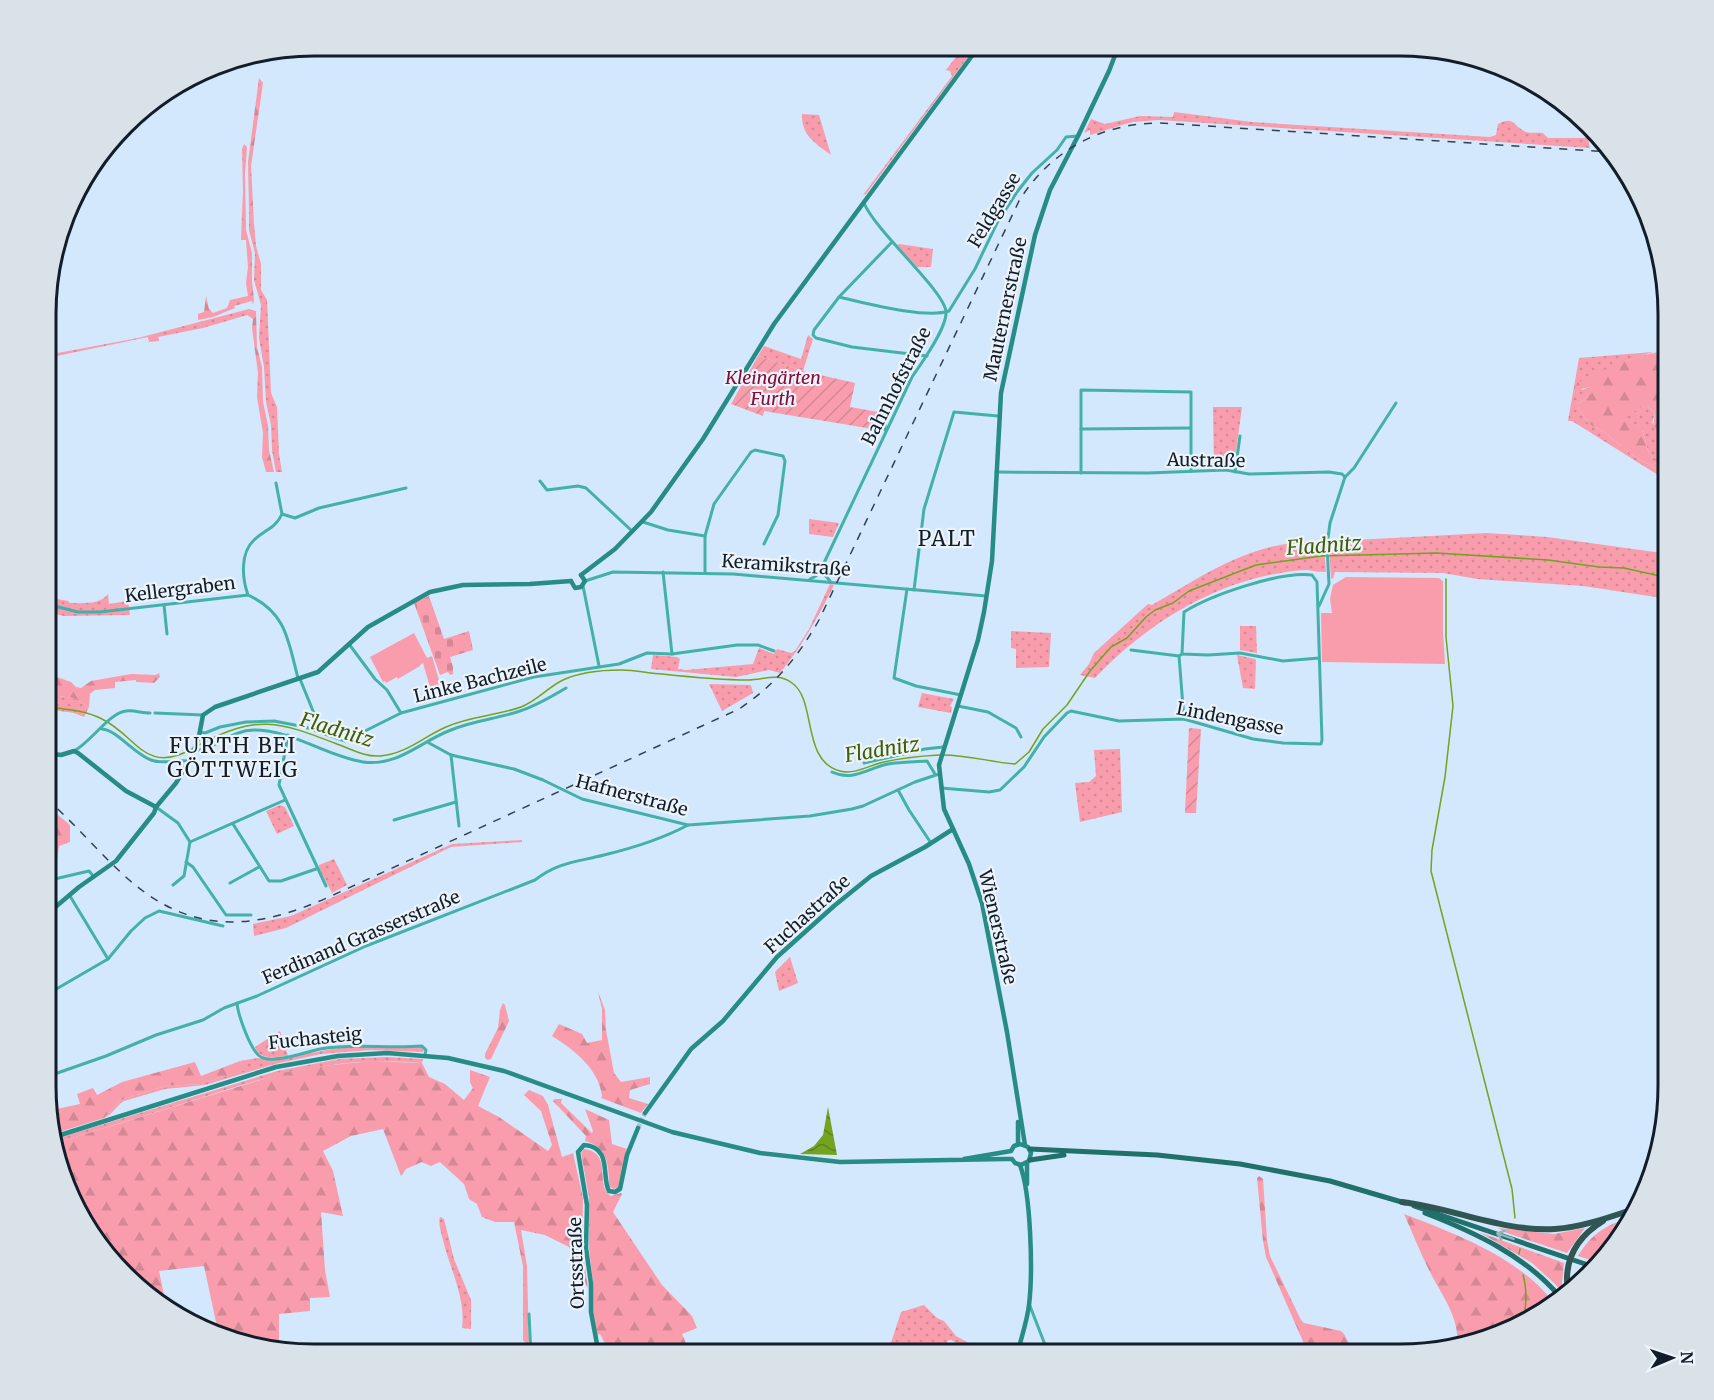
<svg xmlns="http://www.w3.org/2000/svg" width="1714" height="1400" viewBox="0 0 1714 1400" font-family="Merriweather,serif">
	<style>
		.grass { fill: url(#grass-dots) }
		.forest { fill: url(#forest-firs) }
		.cemetery { fill: url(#cemetery-stones) }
		.garden { fill: url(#garden-furrows) }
		.pitch { fill: #f99dad }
		.water { fill: url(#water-waves) }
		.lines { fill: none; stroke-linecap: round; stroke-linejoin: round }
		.stream { stroke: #73a31f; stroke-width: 1.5 }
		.secondary-tunnel { stroke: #acbfd3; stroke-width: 4.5; stroke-dasharray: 4.5 2; stroke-linecap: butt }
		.street { stroke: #43b1a9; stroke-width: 3 }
		.secondary { stroke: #268c85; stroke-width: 4.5 }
		.primary { stroke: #20706b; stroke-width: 5 }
		.highway { stroke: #2f5652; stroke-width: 6 }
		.rail { stroke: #344250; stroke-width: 1.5; stroke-dasharray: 8 8; stroke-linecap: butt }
		.oneway { stroke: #90b8ba }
		.labels { text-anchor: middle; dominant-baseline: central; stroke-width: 4.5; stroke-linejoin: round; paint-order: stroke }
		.street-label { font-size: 18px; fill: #111e2a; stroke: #ecf3fa }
		.park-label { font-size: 18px; font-style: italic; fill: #860b38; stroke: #ecf3fa }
		.water-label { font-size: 20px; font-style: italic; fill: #3f5e02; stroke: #ecf3fa }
		.quarter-label { font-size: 21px; letter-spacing: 1.5px; fill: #111e2a; stroke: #ecf3fa }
		.rim { fill: none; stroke: #111e2a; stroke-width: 3 }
	</style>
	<defs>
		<pattern id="grass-dots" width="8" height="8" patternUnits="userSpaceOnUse" patternTransform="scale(1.5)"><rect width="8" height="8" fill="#f99dad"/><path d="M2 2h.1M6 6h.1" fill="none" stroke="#d48795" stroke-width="1.8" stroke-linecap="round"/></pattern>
		<pattern id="forest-firs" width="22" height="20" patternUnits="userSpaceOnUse" patternTransform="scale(1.5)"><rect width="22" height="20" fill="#f99dad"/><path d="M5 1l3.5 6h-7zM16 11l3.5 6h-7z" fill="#d48795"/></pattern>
		<pattern id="cemetery-stones" width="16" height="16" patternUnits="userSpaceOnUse" patternTransform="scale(1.5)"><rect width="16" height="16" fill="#f99dad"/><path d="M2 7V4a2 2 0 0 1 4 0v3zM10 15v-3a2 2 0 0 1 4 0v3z" fill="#d48795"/></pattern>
		<pattern id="garden-furrows" width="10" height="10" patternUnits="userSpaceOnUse" patternTransform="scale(1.5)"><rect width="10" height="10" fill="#f99dad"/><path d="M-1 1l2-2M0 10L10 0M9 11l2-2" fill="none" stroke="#d48795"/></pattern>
		<pattern id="water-waves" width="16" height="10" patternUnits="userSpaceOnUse" patternTransform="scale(1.5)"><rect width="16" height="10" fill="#73a31f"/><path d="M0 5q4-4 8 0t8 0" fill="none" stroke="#5d841b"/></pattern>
	</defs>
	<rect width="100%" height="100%" fill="#d3e7fd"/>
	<g class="grass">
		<polygon points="965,45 977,45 866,194 863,195 952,76 950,71 946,70"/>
		<path d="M1174 112 1252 122 1490 137 1496 135 1498 124C1514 116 1512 124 1524 131 1529 134 1537 132 1543 133L1548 138H1585L1587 134 1590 148 1159 120 1132 122 1090 135V130L1084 133 1091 119 1105 124 1140 116 1173 117Z"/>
		<path d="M802 114 819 115 831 155C815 143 801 135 802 114Z"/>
		<polygon points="249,210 254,224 256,246 261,264 261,290 267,300 271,393 277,407 279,454 282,472 276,472 272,450 271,425 266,402 264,367 259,338 261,305 254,280 255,253 249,230"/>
		<polygon points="899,244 933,249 931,267 917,267 897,245"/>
		<polygon points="249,309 247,315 203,328 158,337 159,341 149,342 148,337 47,358 47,355 138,338"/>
		<polygon points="808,335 813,339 803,371 758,356 764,346 801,359"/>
		<polygon points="1653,352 1626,361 1576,385 1582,390 1589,387 1592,389 1592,393 1578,404 1578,407 1589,424 1604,432 1632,455 1669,476 1669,485 1665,482 1666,480 1572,421 1568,421 1579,358"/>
		<polygon points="1644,406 1648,406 1655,413 1652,423 1662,430 1669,430 1669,468 1649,454 1642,429 1625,418 1625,416"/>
		<polygon points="1213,407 1242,407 1234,466 1214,467"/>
		<polygon points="809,519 839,523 833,537 809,534"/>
		<polygon points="1487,533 1547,537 1669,554 1669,599 1583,586 1477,579 1443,573 1335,572 1333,579 1331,578 1329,547 1336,541"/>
		<path d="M1311 542 1319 543 1324 547 1326 572C1319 572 1314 571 1308 570 1297 570 1285 572 1275 574 1205 587 1144 627 1095 678L1080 675 1089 664 1094 653 1148 604 1152 605C1202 576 1250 542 1311 542Z"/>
		<path d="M830 584 834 585C819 616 802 646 780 673L769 670 736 677 651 669 653 655 677 657 680 659 678 669 686 670 753 664 759 648 774 654 777 649 791 653 795 651 809 629Z"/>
		<path d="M108 594 109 604 128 601 130 615 64 616 55 614 54 611 47 607V597L68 601 70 603C82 603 100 605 108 594Z"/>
		<polygon points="1240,626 1256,626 1257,653 1240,650"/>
		<polygon points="1011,631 1051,633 1049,667 1016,668 1016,649 1011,648"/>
		<polygon points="1237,655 1255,659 1256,660 1255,689 1243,688"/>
		<polygon points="709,684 751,685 753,693 722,711"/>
		<polygon points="922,693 954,699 950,706 952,707 951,713 918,707"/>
		<polygon points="46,694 73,698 89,707 84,717 74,713 46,709"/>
		<polygon points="1120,749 1122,812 1080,822 1075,783 1089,782 1096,776 1094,750"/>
		<polygon points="280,805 285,807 294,826 277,834 266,811"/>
		<polygon points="522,840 522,842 451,847 286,928 254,936 253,924 291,916 452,844"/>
		<polygon points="334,859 347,885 332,893 319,868 319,865"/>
		<polygon points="790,957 798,983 779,991 775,972"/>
		<path d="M280 1031 288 1056C275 1057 260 1061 255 1047Z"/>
		<path d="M343 1047H422L424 1050 423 1052 371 1050 321 1054 275 1064 205 1085 165 1089 124 1101C116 1106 112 1115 104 1118L121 1100 165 1086 201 1084 245 1070 240 1061 258 1058 273 1060Z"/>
		<path d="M387 1057 423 1059 422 1063C336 1055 271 1075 191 1101 146 1115 101 1129 56 1143L55 1139 277 1071 339 1059Z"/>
		<path d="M440 1217 444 1219 454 1259 471 1300V1329L462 1328C466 1298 450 1269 443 1240 441 1232 438 1224 440 1217Z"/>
		<polygon points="924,1305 937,1318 944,1321 956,1336 991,1355 977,1355 951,1340 947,1341 952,1355 887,1355 901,1312"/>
	</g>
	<g class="forest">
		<polygon points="259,78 263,83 251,166 254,224 249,210 248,162"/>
		<polygon points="244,144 247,147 245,174 246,230 252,253 252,281 254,300 253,305 252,301 234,306 235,308 213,317 198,320 198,314 204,312 206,296 209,309 213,313 227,308 230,300 248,296 246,283 248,267 246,240 241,240 243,191 242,149"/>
		<polygon points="249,309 256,311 257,347 262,367 263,402 268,425 269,450 274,472 266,472 262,457 263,433 257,397 258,373 252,328 253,319 247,315"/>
		<path d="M1669 351V430H1659L1653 426 1655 413 1648 406H1644L1625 417 1642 429 1649 454 1669 468V476L1632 455 1604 432 1589 424 1578 407V404L1592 393V389L1589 387 1578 390 1575 388 1577 383C1607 369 1636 353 1669 351Z"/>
		<polygon points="159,673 160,677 154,683 136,682 136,680 115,682 115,688 95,690 90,694 89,707 73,698 46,694 48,674 71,682 76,687 81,688 91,681 131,674 156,675"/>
		<polygon points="46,805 70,825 70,842 59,846 57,860 46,869"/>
		<path d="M598 992 605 1010 606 1030 614 1073 621 1082 650 1077V1084L630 1090 629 1098 648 1104 641 1113 601 1098 602 1096C599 1069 573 1049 552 1036L559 1024 582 1034 587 1043 602 1040V1009Z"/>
		<polygon points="503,1003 505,1005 509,1021 491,1059 488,1060 485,1058 485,1054 498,1028 500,1010"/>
		<polygon points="240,1061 246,1070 201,1084 165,1086 121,1100 104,1118 53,1134 47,1111 80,1104 77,1094 93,1088 97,1095 122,1082 195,1062 201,1076"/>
		<polygon points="372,1061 422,1063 429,1077 445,1084 464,1100 473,1088 470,1082 470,1070 490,1077 478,1106 499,1117 548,1151 552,1145 541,1111 524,1095 529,1090 543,1096 548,1105 562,1157 573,1153 583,1198 582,1248 588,1288 579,1274 569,1247 545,1235 521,1230 527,1266 529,1348 523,1340 523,1266 514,1222 495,1222 482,1217 477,1204 469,1199 464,1184 440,1162 431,1166 422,1162 406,1169 401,1176 383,1129 351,1136 323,1151 333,1171 343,1216 321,1212 325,1270 330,1297 310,1298 310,1311 279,1314 279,1345 238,1341 219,1336 204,1266 159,1271 164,1295 155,1297 124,1277 73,1205 56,1143 283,1073 311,1067"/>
		<path d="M555 1099H562L561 1103 592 1133 593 1131 585 1109 609 1120 612 1144 627 1149 618 1188 613 1189 609 1186C609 1166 608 1147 585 1141L586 1136 553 1101Z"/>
		<path d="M584 1149C614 1153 594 1186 611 1196L621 1193 622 1194 613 1212 662 1285 692 1316 697 1328 682 1334 691 1355H611L600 1334 597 1335 593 1311V1283L589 1248V1197L581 1153Z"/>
		<polygon points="1259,1176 1263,1179 1267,1240 1270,1256 1301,1320 1304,1323 1341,1331 1344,1334 1355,1355 1309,1355 1266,1257 1263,1241 1257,1178"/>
		<path d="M1404 1214C1454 1233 1520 1258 1553 1302L1504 1334 1457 1344C1460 1319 1442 1295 1431 1274 1421 1255 1413 1234 1404 1214Z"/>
		<path d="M1634 1216 1600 1263 1578 1256C1592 1232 1609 1224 1634 1216Z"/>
		<polygon points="1498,1228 1554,1234 1585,1228 1567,1253 1507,1233"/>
		<polygon points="1479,1232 1564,1263 1562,1284 1564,1294 1555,1284 1532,1263"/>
	</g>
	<polygon class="cemetery" points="429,596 444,639 469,631 473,650 450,657 453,667 453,674 450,675 448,672 440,675 414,603"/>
	<g class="garden">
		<polygon points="758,356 803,371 855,383 850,407 884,413 879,430 764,411 763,416 731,404"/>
		<polygon points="1189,728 1201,729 1196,813 1185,813"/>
	</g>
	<g class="pitch">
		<polygon points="1346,577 1439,578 1443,581 1443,632 1445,664 1322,662 1321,613 1332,613 1330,599 1333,585"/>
		<polygon points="414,633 427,658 432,656 440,684 430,687 423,663 420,665 420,666 398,679 397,677 386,683 385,681 383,682 370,657"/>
	</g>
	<polygon class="water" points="828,1107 837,1155 800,1154 814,1146 823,1135"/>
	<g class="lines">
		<g class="stream">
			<polyline points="1446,579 1446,637 1453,706 1445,777 1432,850 1431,871 1512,1189 1515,1218"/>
			<path d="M46 707C65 709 85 710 102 719 137 736 144 775 192 749"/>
			<path d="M199 745C257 714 278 721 337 744 351 749 365 757 380 756 406 754 423 737 446 727 470 716 496 716 521 707 537 701 548 687 563 680 580 672 603 670 621 670 635 670 648 673 662 674 690 677 720 680 748 680 764 680 777 672 792 683 817 700 801 761 840 771 856 775 869 765 884 762 901 758 921 756 939 755 965 754 989 762 1015 764L1029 752 1043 729 1067 705 1090 671 1111 647 1127 638 1146 617 1155 610 1173 603 1189 591 1256 565 1322 556 1436 553 1548 560 1599 567 1624 568 1669 578"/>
			<polyline points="1519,1254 1520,1249"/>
			<path d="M1522 1322C1527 1309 1527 1288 1523 1275"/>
		</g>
		<polyline class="secondary-tunnel" points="638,1128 645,1113"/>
		<g class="street">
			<polyline points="839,297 892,242"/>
			<path d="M927 356 852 347 816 338 813 335 814 330 839 297C866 303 925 319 949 311L975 269 997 223 1017 192 1032 173 1057 150 1066 137 1078 136"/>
			<polyline points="1081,429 1190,428"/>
			<path d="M885 430C884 408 895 367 916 357"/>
			<polyline points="996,472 1148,473 1226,470 1249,474 1329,472 1342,474 1345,477"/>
			<polyline points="1235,472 1240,436"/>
			<polyline points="1081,473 1081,390 1191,392 1191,471"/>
			<polyline points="1345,477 1354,468 1396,403"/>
			<polyline points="540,481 547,490 578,486 586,488 632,531"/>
			<polyline points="282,514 295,518 319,508 406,488"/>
			<polyline points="643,522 668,530 705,536 705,573"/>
			<polyline points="705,536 714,504 751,452 755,450 783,456 785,461 778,515 764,544"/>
			<polyline points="823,566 825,575 830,581"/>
			<polyline points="663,572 672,654"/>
			<path d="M810 579 816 576 823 565 912 377C921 364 947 328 946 312 945 291 876 232 864 203"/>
			<polyline points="585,581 613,572 733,574 986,596"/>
			<polyline points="583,586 599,666"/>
			<polyline points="907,589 894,678 916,686 961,695"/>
			<polyline points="914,590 924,509 954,412 998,416"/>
			<path d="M248 595C242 578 240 553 254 540 264 530 276 528 282 514L276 483"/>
			<path d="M47 604 78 612H100L248 595C287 613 288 641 298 678"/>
			<polyline points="164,605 167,634"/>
			<polyline points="1319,606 1329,584 1327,546 1330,523 1345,477"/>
			<polyline points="349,644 375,679 387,690 401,713"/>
			<polyline points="1131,650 1179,656"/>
			<polyline points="1182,654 1179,656 1184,719"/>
			<polyline points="300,679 322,733"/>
			<polyline points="958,706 988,712 1016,728 1021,737"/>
			<polyline points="155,713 203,715"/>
			<path d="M102 729C117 730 134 754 151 760 163 765 176 759 189 761"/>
			<polyline points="200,732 205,733 220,727 246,722 274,721 305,727 345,741 401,713 534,677 619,664 647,653 672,654 737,645 758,645 774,651"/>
			<polyline points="288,735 279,785 326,886"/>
			<polyline points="429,743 451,755 514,769 543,780 582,799 688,825 810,816 852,809 863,806 915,782 939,774"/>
			<path d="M74 751C91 742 109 713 126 711 134 710 142 713 150 713"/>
			<path d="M194 751C216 749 231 730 254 730 293 730 325 756 363 762 398 767 421 741 451 730 472 721 495 719 517 712 534 707 551 697 566 688"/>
			<polyline points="451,755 459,826"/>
			<polyline points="864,763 925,749 943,747"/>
			<path d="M832 772C853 782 868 768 888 764 901 762 914 762 927 761L935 774"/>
			<path d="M941 788 989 792 1000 790 1024 767 1044 737 1067 713 1071 711 1119 721 1184 719 1253 739 1283 743 1321 744 1322 740C1320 688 1319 635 1317 582L1312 575C1280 571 1211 595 1184 612L1182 654 1208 655 1240 653 1283 661 1319 658"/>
			<polyline points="898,790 909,810 931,843"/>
			<polyline points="156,807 178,823 190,842 285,800"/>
			<polyline points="394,820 456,802"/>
			<polyline points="233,824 269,881 281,881 316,869"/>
			<polyline points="186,862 193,867 226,915 251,915"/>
			<polyline points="46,881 89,871 94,877"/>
			<polyline points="230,883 259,867"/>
			<polyline points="173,885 184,876 190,842"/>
			<polyline points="70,896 108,959 131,931 145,918 159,911 223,926"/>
			<polyline points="46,995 108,959"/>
			<path d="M237 1003C238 1015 251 1052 261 1057 274 1064 305 1052 320 1049 354 1043 387 1049 422 1046L426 1050 425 1055"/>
			<polyline points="46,1067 52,1075"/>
			<path d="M46 1077 106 1056 156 1035 203 1020 224 1008 257 996 366 946 535 880C558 862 577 862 604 855 633 848 662 839 688 825"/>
			<polyline points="1030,1306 1049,1355"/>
			<polyline points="529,1314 531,1355"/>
			<polyline points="591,1355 599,1353"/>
		</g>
		<g class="secondary">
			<polyline points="581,575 615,549 651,512 703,439 774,324 980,45"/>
			<polyline points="571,581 575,588 581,587 585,581 581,575"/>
			<polyline points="46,753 61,755 74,751 78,753 126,791 156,807"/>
			<polyline points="46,915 79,887 116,861 154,813 156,807 176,783 192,756 199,736 203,715 215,707 318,672 368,627 430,592 463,585 530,584 571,581"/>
			<polyline points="645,1113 691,1049 723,1021 777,957 834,906 871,876 925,847 953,829"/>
			<polyline points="54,1137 276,1067 338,1056 387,1053 448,1058 504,1071 672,1132 760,1153 840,1162 1005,1159 1012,1159 1015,1163 1021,1165 1029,1161 1031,1153 1028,1147 1020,1144 1014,1146 1011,1151 964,1159"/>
			<polyline points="1018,1144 1018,1122"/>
			<polyline points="1025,1145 1007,1032 982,903 969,864 944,809 939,765 978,640 984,612 992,561 1001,393 1035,235 1050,190 1078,136 1109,71 1119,45"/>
			<polyline points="1027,1184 1027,1163"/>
			<path d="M599 1355 591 1312V1284L586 1248 587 1205 578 1152 584 1145C613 1147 601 1178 609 1191L615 1192 620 1189 627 1155 638 1128"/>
			<path d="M1017 1355C1021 1338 1027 1322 1029 1305 1033 1272 1031 1194 1020 1165"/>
		</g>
		<g class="primary">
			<polyline points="1030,1149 1157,1155 1240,1164 1330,1181 1405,1203"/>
			<polyline points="1030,1160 1064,1155"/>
			<polyline points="1414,1206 1597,1268"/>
			<path d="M1425 1213C1474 1232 1526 1256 1560 1297"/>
		</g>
		<g class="highway">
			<path d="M1402 1202C1453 1208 1503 1232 1555 1229 1584 1227 1613 1216 1640 1207"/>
			<path d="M1568 1292C1563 1260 1577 1237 1603 1221"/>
		</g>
		<path class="rail" d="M46 798C75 824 99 853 128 879 193 936 255 930 329 897L739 709C774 686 798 657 819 620L1019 201C1050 151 1101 123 1160 123L1609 152"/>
	</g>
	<defs><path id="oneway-shaft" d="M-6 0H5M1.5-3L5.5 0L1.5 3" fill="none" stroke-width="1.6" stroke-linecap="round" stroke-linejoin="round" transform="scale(1.5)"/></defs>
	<use class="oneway" href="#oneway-shaft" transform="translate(1505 1236) rotate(-161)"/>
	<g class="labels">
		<g class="street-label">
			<text transform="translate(994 210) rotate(-59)">Feldgasse</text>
			<text transform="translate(1005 309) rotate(-78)">Mauternerstraße</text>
			<text transform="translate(896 386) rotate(-63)">Bahnhofstraße</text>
			<text transform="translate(1206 460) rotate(1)">Austraße</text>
			<text transform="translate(786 565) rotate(4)">Keramikstraße</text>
			<text transform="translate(180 589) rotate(-7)">Kellergraben</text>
			<text transform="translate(480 680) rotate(-14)">Linke Bachzeile</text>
			<text transform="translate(1230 718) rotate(11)">Lindengasse</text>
			<text transform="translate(632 795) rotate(15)">Hafnerstraße</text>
			<text transform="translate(807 914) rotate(-42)">Fuchastraße</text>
			<text transform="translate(998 927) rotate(77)">Wienerstraße</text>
			<text transform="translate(361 937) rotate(-23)">Ferdinand Grasserstraße</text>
			<text transform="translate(315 1038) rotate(-6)">Fuchasteig</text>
			<text transform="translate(576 1263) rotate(-92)">Ortsstraße</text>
		</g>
		<g class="park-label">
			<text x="773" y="377">Kleingärten<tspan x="773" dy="21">Furth</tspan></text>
		</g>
		<g class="water-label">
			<text transform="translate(1324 545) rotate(-4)">Fladnitz</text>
			<text transform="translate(337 729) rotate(17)">Fladnitz</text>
			<text transform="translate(882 749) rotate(-9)">Fladnitz</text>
		</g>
		<g class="quarter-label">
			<text x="947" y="538">PALT</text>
			<text x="233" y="745">FURTH BEI<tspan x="233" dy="24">GÖTTWEIG</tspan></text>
		</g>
	</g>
	<path d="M0 0H1714V1400H0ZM314 56H1400A258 258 0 0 1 1658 314V1086A258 258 0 0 1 1400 1344H314A258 258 0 0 1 56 1086V314A258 258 0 0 1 314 56Z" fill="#dae2e9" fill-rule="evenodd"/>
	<path class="rim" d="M314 56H1400A258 258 0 0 1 1658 314V1086A258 258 0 0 1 1400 1344H314A258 258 0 0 1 56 1086V314A258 258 0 0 1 314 56Z"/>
	<g transform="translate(1672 1358) rotate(88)" stroke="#ecf3fa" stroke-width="4.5" paint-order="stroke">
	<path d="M0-4.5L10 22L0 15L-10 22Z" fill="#111e2a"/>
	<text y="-9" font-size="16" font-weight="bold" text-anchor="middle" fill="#111e2a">N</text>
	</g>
</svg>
